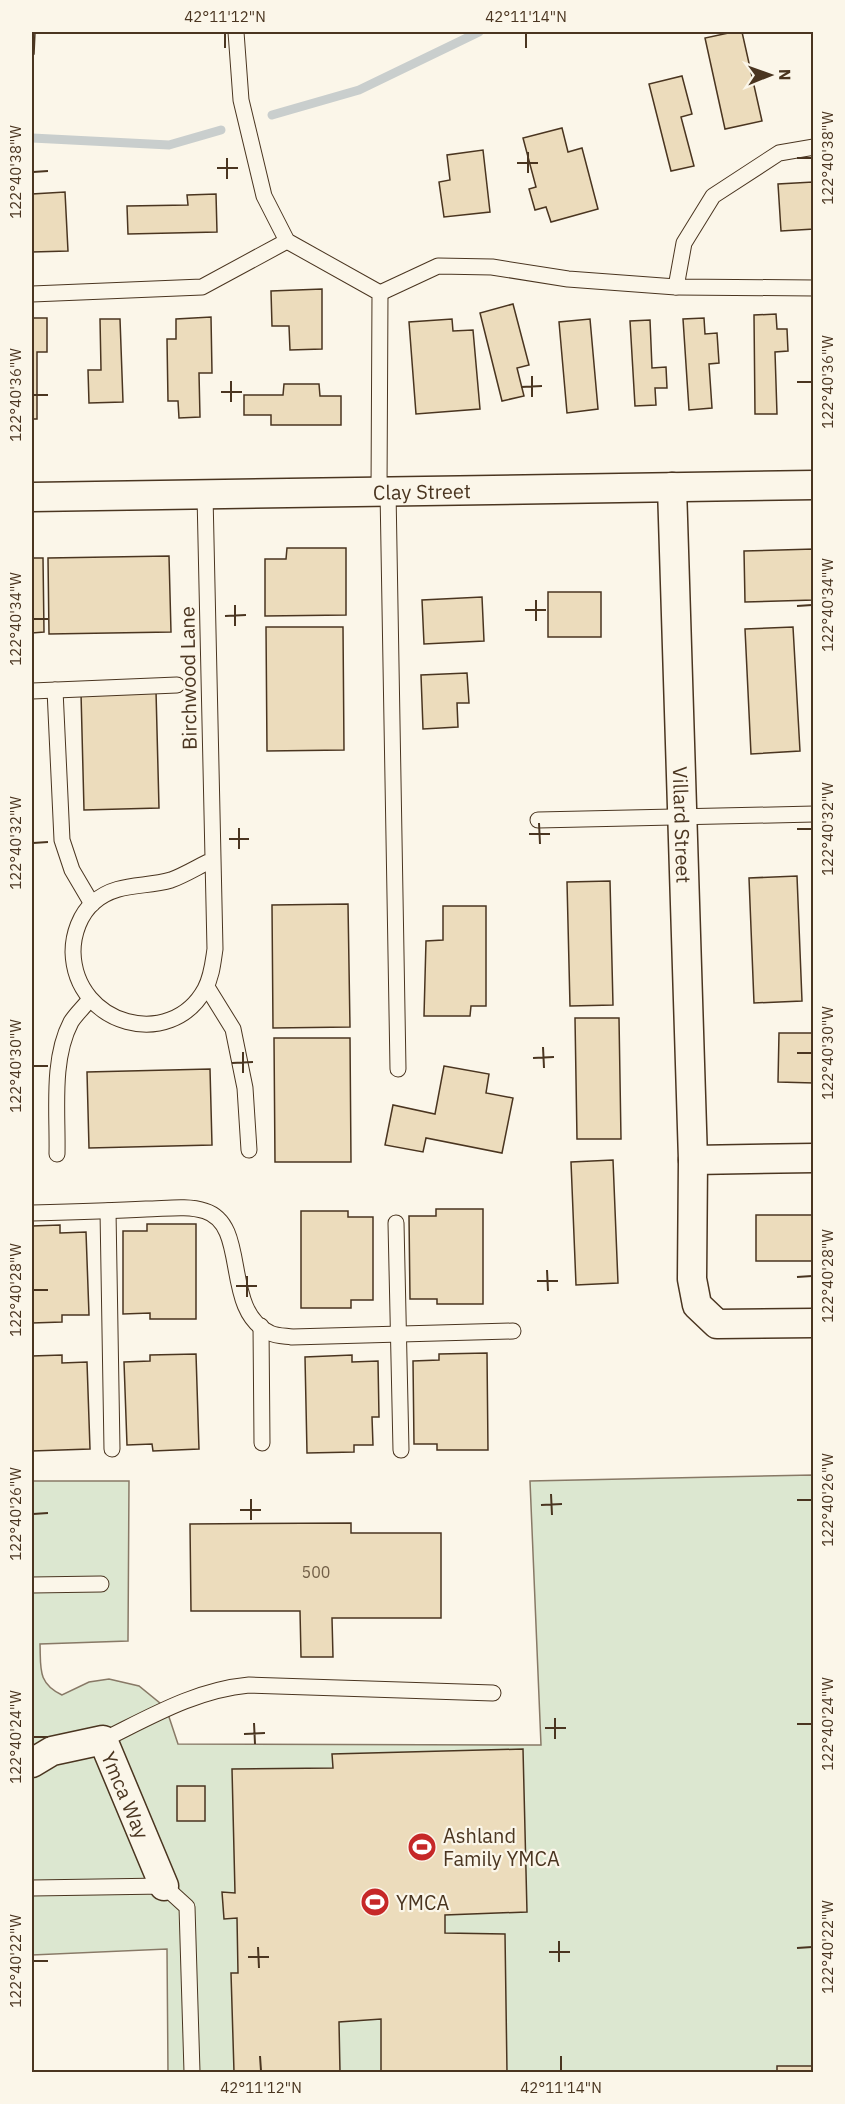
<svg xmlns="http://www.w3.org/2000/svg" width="845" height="2104" viewBox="0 0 845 2104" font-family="'IBM Plex Sans',sans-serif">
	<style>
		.green { fill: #dce7d0; stroke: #887966; stroke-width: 1.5 }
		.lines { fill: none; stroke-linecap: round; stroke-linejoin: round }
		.stream { stroke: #c9cecd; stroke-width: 9 }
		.building { fill: #ecdcbc; stroke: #4a3520; stroke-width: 1.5 }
		.lane-casing { stroke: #4a3520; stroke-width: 17 }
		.street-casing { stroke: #4a3520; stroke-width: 31 }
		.lane { stroke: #fbf6e9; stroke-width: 15 }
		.street { stroke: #fbf6e9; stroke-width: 28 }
		.ticks { fill: none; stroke: #4a3520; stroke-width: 2 }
		.labels { text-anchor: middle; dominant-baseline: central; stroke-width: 4.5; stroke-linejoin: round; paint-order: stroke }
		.number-label { font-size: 16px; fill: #725f47 }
		.street-label { font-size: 20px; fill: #4a3520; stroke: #fbf6e9 }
		.poi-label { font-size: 20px; fill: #4a3520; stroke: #fbf6e9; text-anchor: start }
		.neatline { fill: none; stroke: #4a3520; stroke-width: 2 }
		.ticks-label { font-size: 15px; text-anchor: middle; fill: #4a3520 }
	</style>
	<rect width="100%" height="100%" fill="#fbf6e9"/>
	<path class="green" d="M813 1475V2072H168L167 1949 32 1955V1481H129L128 1641 40 1644C41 1668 37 1683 62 1695L89 1682 109 1679 139 1686 166 1708 178 1744 541 1745 530 1481Z"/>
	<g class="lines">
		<g class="stream">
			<polyline points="272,115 359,90 479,32"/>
			<polyline points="32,138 169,145 221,130"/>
		</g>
	</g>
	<g class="building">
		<polygon points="32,32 35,32 34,54 32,54"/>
		<polygon points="733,32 742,32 762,121 725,129 705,38"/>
		<polygon points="682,76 692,114 681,117 694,166 671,171 649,84"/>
		<polygon points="562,128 568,152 582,148 598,209 551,222 546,207 535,210 529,189 536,187 523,138"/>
		<polygon points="483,150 490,212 444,217 439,182 450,180 447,155"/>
		<polygon points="813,182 814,229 781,231 778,184"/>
		<polygon points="65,192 68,251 32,252 32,194"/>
		<polygon points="216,194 217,232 128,234 127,206 188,205 187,195"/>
		<polygon points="322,289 322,349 290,350 289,326 272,326 271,291"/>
		<polygon points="513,304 529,365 517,368 524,396 502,401 480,313"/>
		<polygon points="776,314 777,329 787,329 788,351 775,352 777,414 755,414 754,315"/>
		<polygon points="211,317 212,373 199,373 200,417 179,418 178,401 168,401 167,339 176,339 176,319"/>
		<polygon points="32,318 47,318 47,352 37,352 37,419 32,419"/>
		<polygon points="704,318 705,334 717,333 719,363 709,364 712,408 689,410 683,319"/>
		<polygon points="100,319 120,319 123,402 89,403 88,370 101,370"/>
		<polygon points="452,319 453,331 473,330 480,409 416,414 409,322"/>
		<polygon points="590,319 598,409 567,413 559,322"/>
		<polygon points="650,320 652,368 666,367 667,388 655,388 656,405 635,406 630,321"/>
		<polygon points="284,384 319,384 320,396 341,396 341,425 271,425 271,415 244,415 244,395 283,395"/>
		<polygon points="287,548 346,548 346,615 265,616 265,559 286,559"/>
		<polygon points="814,549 814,600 745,602 744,551"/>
		<polygon points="169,556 171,632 49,634 48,558"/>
		<polygon points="32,558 43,558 44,632 32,633"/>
		<rect x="548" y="592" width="53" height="45"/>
		<polygon points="482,597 484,641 424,644 422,600"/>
		<polygon points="266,627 343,627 344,750 267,751"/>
		<polygon points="793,627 800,751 751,754 745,629"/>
		<polygon points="467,673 469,703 457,703 458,727 423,729 421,675"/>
		<polygon points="156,691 159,808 84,810 81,693"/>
		<polygon points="797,876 802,1001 754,1003 749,878"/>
		<polygon points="610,881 613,1005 570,1006 567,882"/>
		<polygon points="348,904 350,1027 273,1028 272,905"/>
		<polygon points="443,906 486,906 486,1006 471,1006 470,1016 424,1016 426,941 443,940"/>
		<polygon points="575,1018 619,1018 621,1139 577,1139"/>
		<polygon points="779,1033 814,1033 814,1083 778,1082"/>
		<polygon points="274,1038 350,1038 351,1162 275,1162"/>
		<polygon points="444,1066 489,1074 486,1093 513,1098 502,1153 426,1138 423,1152 385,1145 393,1105 435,1114"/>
		<polygon points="210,1069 212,1145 89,1148 87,1072"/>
		<polygon points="613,1160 618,1283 576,1285 571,1162"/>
		<polygon points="436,1209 483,1209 483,1304 437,1304 437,1299 410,1299 409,1216 436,1216"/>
		<polygon points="301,1211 348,1211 348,1217 373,1217 373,1300 351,1300 351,1308 301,1308"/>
		<rect x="756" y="1215" width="58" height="46"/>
		<polygon points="147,1224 196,1224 196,1319 150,1319 150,1313 123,1314 123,1231 147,1231"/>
		<polygon points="60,1225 60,1233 86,1232 89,1315 62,1315 62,1322 32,1323 32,1226"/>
		<polygon points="487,1353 488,1450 437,1450 437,1444 414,1444 413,1361 439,1360 439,1354"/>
		<polygon points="196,1354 199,1449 153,1451 152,1444 127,1445 124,1362 150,1361 150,1355"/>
		<polygon points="62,1355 62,1363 87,1362 90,1449 32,1451 32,1356"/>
		<polygon points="352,1355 352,1362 378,1361 379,1417 372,1417 373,1445 354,1445 354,1452 307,1453 305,1357"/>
		<polygon points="351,1523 351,1533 441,1533 441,1618 332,1618 333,1657 301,1657 300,1611 191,1611 190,1524"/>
		<polygon points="523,1749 527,1912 445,1915 445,1933 505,1934 507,2072 381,2072 381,2019 339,2022 340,2072 234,2072 231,1973 238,1973 237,1918 224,1919 222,1892 235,1893 232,1769 333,1768 332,1754"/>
		<rect x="177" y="1786" width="28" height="35"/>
		<rect x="777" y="2066" width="37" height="6"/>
	</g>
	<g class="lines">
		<g class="lane-casing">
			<g id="lane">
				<polyline points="236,32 241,100 264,196 287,241 380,293 379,491"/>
				<polyline points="814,147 779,153 713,196 684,243 676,287 814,288"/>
				<polyline points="380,293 438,266 492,267 568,279 676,287"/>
				<polyline points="32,294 202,287 287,241"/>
				<polyline points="388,491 398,1069"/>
				<path d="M205 495 215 949C213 962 212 976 205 989 171 1051 75 1026 73 952 73 934 80 914 94 902 117 882 144 888 171 880 185 875 199 866 212 860"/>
				<polyline points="55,690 62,840 72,870 92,904"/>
				<polyline points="32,691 177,685"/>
				<polyline points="538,820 814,814"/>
				<polyline points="207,987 233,1029 245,1088 249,1150"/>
				<path d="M57 1154C58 1113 51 1060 71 1022 76 1014 84 1007 89 1000"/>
				<polyline points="108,1211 112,1449"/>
				<path d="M32 1213C70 1212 108 1211 146 1209 164 1209 187 1205 205 1211 250 1225 221 1310 270 1333 276 1336 286 1336 292 1337L513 1331"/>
				<polyline points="396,1223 401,1450"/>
				<polyline points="261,1326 262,1443"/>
				<polyline points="32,1585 101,1584"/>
				<path d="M103 1740C150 1717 195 1690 249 1685L493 1693"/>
				<polyline points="32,1888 164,1886 187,1907 192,2072"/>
			</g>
		</g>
		<g class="street-casing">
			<g id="street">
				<path id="s1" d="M672 487 693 1160 692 1279 697 1305 717 1324 814 1323"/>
				<path id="s2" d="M32 497 814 485"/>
				<polyline points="693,1160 814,1158"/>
				<path id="s3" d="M32 1763 52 1751 103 1740 164 1886"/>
			</g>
		</g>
		<use href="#lane" class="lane"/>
		<use href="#street" class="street"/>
	</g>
	<path class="ticks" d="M225 33V48M526 33V48M528 152V173M227 158V179M797 158H812M517 163H538M217 168H238M33 172 48 171M532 376V397M231 381V402M797 382H812M521 387 542 386M221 392H242M33 395H48M536 600V621M235 605V626M797 606 812 605M525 610H546M225 616 246 615M33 619H48M539 823 540 844M239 828V849M797 829H812M529 834H550M229 839H249M33 843 48 842M543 1047 544 1068M243 1052V1073M797 1053H812M533 1058 554 1057M232 1063 253 1062M33 1066H48M547 1270 548 1291M247 1276V1297M797 1277 812 1276M537 1281H558M236 1286H257M33 1290H48M551 1494 552 1515M251 1499V1520M797 1500H812M541 1505 562 1504M240 1510H261M33 1514 48 1513M555 1718V1739M254 1723 255 1744M797 1724H812M545 1728H566M244 1734 265 1733M33 1737H48M559 1941V1962M258 1947 259 1968M797 1948 812 1947M549 1952H570M248 1957H269M33 1961H48M260 2056 261 2071M561 2056V2071"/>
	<defs>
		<g id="stadium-disc" transform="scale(1.5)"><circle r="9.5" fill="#c62828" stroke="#fbf6e9"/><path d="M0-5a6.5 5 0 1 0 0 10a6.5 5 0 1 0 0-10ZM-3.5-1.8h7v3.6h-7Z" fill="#fff"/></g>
	</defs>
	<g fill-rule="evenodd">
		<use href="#stadium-disc" x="422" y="1847"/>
		<use href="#stadium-disc" x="375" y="1902"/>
	</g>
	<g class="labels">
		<g class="number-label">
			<text x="316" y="1572">500</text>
		</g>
		<g class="street-label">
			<text stroke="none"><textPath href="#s2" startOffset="390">Clay Street</textPath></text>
			<text transform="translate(188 678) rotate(-91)">Birchwood Lane</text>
			<text stroke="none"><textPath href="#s1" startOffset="338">Villard Street</textPath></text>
			<text stroke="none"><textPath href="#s3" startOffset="135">Ymca Way</textPath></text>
		</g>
		<g class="poi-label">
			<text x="443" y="1835">Ashland<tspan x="443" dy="23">Family YMCA</tspan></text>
			<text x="396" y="1902">YMCA</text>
		</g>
	</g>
	<rect width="845" height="2104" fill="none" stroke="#fbf6e9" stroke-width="66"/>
	<g transform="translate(770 75) rotate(89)" stroke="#fbf6e9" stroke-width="4.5" paint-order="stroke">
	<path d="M0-4.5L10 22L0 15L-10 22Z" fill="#4a3520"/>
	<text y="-9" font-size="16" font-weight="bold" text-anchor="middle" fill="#4a3520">N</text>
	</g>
	<rect x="33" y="33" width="779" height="2038" class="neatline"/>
	<g class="ticks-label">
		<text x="225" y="22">42°11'12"N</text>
		<text x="526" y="22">42°11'14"N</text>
		<text transform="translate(828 158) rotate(-90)" y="5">122°40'38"W</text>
		<text transform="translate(16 172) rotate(-90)" y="5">122°40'38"W</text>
		<text transform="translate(828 382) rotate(-90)" y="5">122°40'36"W</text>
		<text transform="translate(16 395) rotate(-90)" y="5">122°40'36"W</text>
		<text transform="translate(828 605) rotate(-90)" y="5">122°40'34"W</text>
		<text transform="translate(16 619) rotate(-90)" y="5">122°40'34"W</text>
		<text transform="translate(828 829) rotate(-90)" y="5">122°40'32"W</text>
		<text transform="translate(16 843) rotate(-90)" y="5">122°40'32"W</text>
		<text transform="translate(828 1053) rotate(-90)" y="5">122°40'30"W</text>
		<text transform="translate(16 1066) rotate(-90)" y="5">122°40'30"W</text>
		<text transform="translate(828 1276) rotate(-90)" y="5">122°40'28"W</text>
		<text transform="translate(16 1290) rotate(-90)" y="5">122°40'28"W</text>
		<text transform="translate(828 1500) rotate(-90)" y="5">122°40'26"W</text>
		<text transform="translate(16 1514) rotate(-90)" y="5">122°40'26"W</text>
		<text transform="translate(828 1724) rotate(-90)" y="5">122°40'24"W</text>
		<text transform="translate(16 1737) rotate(-90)" y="5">122°40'24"W</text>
		<text transform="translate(828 1947) rotate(-90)" y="5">122°40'22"W</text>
		<text transform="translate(16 1961) rotate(-90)" y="5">122°40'22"W</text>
		<text x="261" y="2093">42°11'12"N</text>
		<text x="561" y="2093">42°11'14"N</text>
	</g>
</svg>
